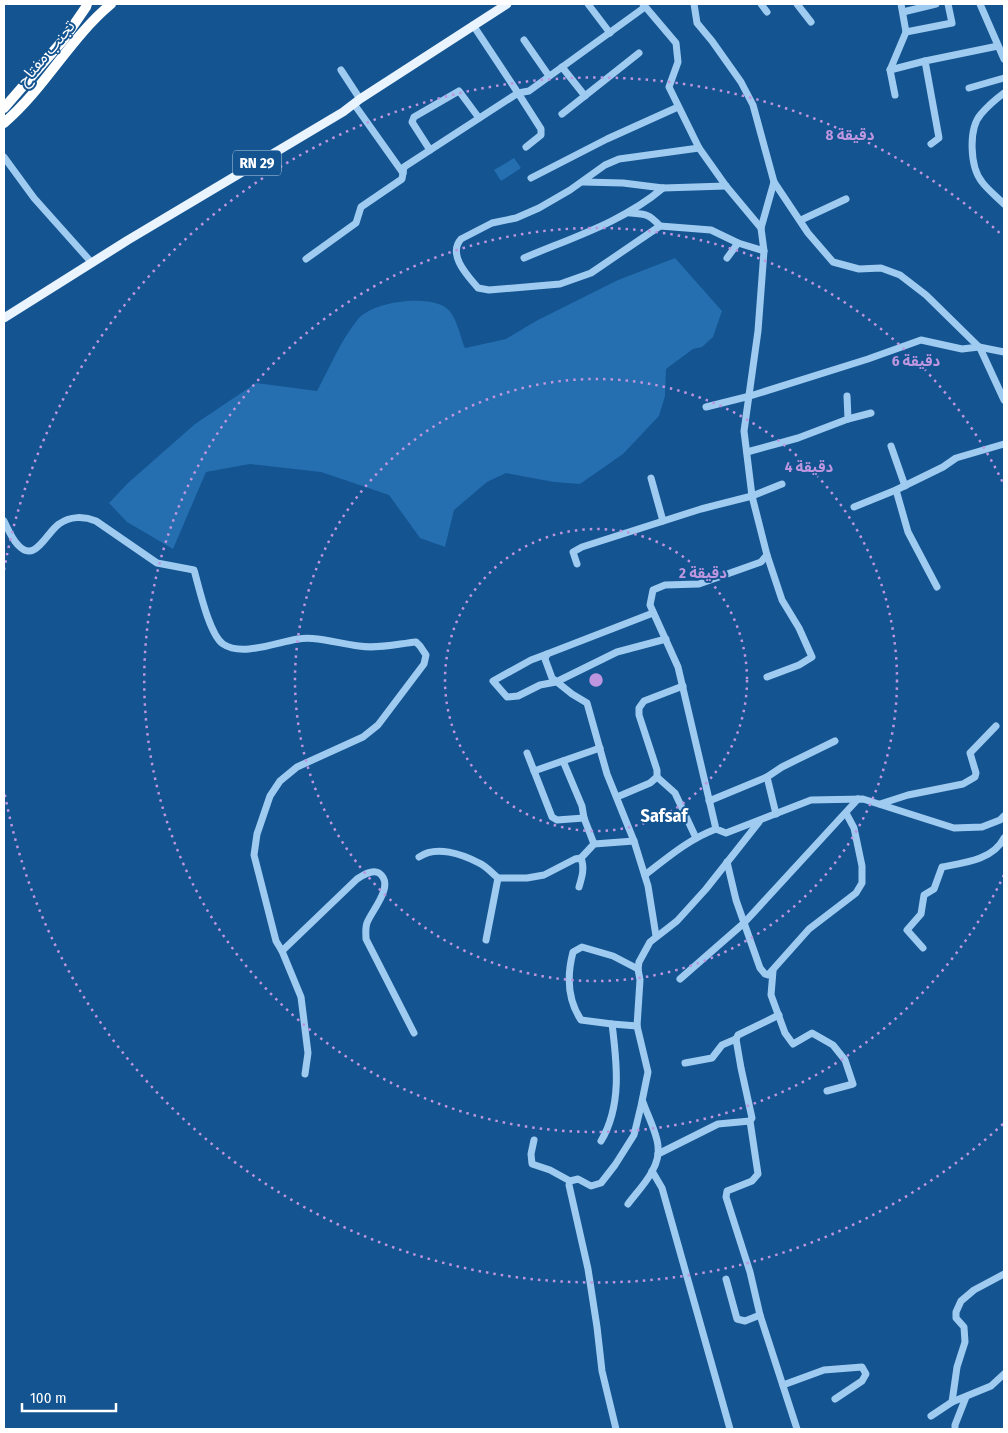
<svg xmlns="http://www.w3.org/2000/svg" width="1008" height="1433" viewBox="0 0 1008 1433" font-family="'Fira Sans Condensed','Noto Sans Arabic',sans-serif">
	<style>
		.green { fill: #256eb0 }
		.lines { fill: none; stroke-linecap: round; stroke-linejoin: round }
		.minor { stroke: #9fcbf1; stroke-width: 7 }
		.major { stroke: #eaf4ff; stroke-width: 9 }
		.highway { stroke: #fff; stroke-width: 10 }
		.ring { fill: none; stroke: #bd96df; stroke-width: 2.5; stroke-dasharray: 2.5 5 }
		.labels { text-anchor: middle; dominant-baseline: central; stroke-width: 4; stroke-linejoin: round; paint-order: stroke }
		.shield { fill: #135491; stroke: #b8ccde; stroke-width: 1 }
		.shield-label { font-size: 15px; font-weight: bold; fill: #fff }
		.street-label { font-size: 16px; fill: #fff; stroke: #135491 }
		.neighbourhood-label { font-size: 18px; font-weight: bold; fill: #fff; stroke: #135491 }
		.centre { fill: #bd96df; stroke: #135491; stroke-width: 2.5 }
		.ring-label { font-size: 15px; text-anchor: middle; font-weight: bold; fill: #bd96df; stroke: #135491; stroke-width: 4; stroke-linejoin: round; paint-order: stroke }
	</style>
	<rect width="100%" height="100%" fill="#135491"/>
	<g class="green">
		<polygon points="514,158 521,168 501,181 494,170"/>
		<path d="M675 258 722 311 713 337 702 347 693 349 666 369 665 396 659 416 623 454 580 484 554 482 506 473 487 482 454 510 445 547 420 538 389 495 321 472 250 464 206 472 173 549 127 522 109 503 128 483 195 424 256 383 317 391C330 367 341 339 359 318 375 301 427 295 445 307 457 315 460 337 465 348L506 339 536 321 618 280Z"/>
	</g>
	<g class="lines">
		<g class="minor">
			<polyline points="588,4 610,33"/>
			<polyline points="643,4 676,43 678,62 669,87 699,148 726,186 761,228 764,251 758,331 744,431 752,496 767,555 761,562 699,584 665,585 653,590 650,605 678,667 716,829 726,833 811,800 863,799 954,828 982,827 1000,820 1004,816"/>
			<polyline points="694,4 697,23 712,41 741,82 753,105 774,182 808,233 833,262 859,269 881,268 900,275 926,295 979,347"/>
			<polyline points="761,4 767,12"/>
			<polyline points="797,4 811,22"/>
			<polyline points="980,4 1004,59"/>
			<polyline points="903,12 936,4"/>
			<polyline points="906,32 952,23 948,4"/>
			<polyline points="524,40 549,76"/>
			<polyline points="562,67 585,96"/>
			<polyline points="341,70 360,99"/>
			<polyline points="890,70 925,61"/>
			<polyline points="969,88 1004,78"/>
			<path d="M1004 93C996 99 987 107 981 114 968 129 970 167 982 182 988 190 997 197 1004 204"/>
			<polyline points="895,95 890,70 906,32 901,4"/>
			<polyline points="354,104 403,173"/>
			<polyline points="562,114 639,53"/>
			<polyline points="931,144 939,138 925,61 998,46"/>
			<polyline points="526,147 541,135 541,129 518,93 529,91 645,7"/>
			<path d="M699 148 619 159 605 165 570 190 539 208 516 218 492 223 461 239C447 255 468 276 478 288L489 290 560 284 591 273 660 226 711 230 738 243 764 251"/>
			<polyline points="430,150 412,122 414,117 459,91 479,118"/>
			<polyline points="4,157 34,198 92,263"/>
			<polyline points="531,178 607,139 678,107"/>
			<polyline points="583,182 623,183 663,188 726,186"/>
			<path d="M630 213C646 214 649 214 660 226"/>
			<polyline points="801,220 846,199"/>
			<polyline points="761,228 774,182"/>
			<path d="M524 258C571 238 623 222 663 188"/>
			<polyline points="727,258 738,243"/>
			<polyline points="306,259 356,223 361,207 402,179 404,167 518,93 473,25"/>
			<polyline points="980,348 1004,400"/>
			<polyline points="706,407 750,396 868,359 921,340 962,349 979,347 1004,352"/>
			<polyline points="848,419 871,413"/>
			<polyline points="891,446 905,486"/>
			<polyline points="747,452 798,438 848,419 847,396"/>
			<polyline points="651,478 663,521"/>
			<polyline points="896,490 908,532 937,587"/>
			<polyline points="854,507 896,490 943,467 956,458 1004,444"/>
			<path d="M4 521C8 529 12 539 18 545 35 564 46 533 59 524 70 516 84 516 96 521L157 563 194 570C199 587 209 634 223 644 242 657 277 642 298 639 318 636 339 644 359 646 377 649 397 644 416 642L420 646 426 655 424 664 378 725 363 737 297 767 280 781 270 796 257 834 254 855 276 941 282 951 357 879C363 875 372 869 379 873 396 885 371 911 367 923 365 928 366 934 366 939L414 1033"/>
			<polyline points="767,555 782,600 799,628 812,657 799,665 767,677"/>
			<polyline points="577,564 573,552 582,547 701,509 752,496 782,484"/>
			<polyline points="653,613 547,654 545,659 552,678 572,694 587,703 607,774 634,841 648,886 656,936"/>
			<polyline points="547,654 531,660 493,681 507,697 518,696 540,685 556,682 617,652 666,639"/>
			<polyline points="527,753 552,817 557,820 584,818"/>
			<polyline points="563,761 582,806 584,818 594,844"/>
			<polyline points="534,771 600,748"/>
			<polyline points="657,777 675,793 696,838"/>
			<polyline points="767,777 782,767 835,741"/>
			<polyline points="617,797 650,783 657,777 657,770 639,715 639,708 644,701 683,686"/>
			<polyline points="709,801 767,777 776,814"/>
			<polyline points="880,804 908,795 963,784 975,777 976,773 970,753 996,726"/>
			<path d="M419 857C436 845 462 854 479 863 486 866 492 873 498 878H527L544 875 575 859 581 858 594 844 634 841"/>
			<polyline points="727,862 736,900 760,968 765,974 768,975 809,929 856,893 862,883 862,866 854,828 846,813"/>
			<path d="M645 875C667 858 689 839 716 829"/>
			<path d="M579 887C582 877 585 868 581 858"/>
			<polyline points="486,940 498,878"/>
			<path d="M923 948 907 930 921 914 924 895 934 889 942 867C964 863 993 860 1004 838"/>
			<polyline points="282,951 301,997 308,1053 305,1074"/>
			<polyline points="773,971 771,995 785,1033 793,1044 812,1033 833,1045 845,1060 853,1084 827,1091"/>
			<polyline points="680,979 744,923 858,799"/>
			<polyline points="612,1024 637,1026"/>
			<polyline points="736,1039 741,1068 752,1118 750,1121 758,1174 752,1181 727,1191 726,1197 750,1272 760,1315 797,1429"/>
			<polyline points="685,1063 712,1058 722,1045 736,1039 738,1035 779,1015"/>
			<polyline points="534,1140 531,1154 532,1164 550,1170 570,1181"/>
			<path d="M601 1141C622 1106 617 1063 612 1024L581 1020C567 999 567 975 573 952L582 947 613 956 638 969"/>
			<polyline points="658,1154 718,1124 750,1121"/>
			<polyline points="652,1171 662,1188 730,1429"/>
			<path d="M628 1204C640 1188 661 1168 658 1146 657 1133 647 1114 643 1102"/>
			<polyline points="726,1279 737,1319 745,1321 760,1315"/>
			<polyline points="783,1385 824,1370 862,1367 866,1374 862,1381 835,1399"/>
			<polyline points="952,1402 957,1367 965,1342 964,1327 956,1318 956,1312 961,1301 974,1290 1004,1274"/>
			<polyline points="931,1416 952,1402 991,1386 1004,1374"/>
			<polyline points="616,1429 602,1371 597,1327 588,1269 569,1185 570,1181 578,1179 591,1186 601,1183 615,1165 634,1135 641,1106 648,1072 637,1026 640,980 638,969 639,962 650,942 677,921 706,889 759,822"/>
			<polyline points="955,1429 955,1425 966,1397"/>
		</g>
		<polyline class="major" points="4,318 128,240 343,112 360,99 507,4"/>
		<g class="highway">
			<polyline points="4,108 64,39 86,7 87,4"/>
			<path d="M4 123C45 88 70 38 111 4"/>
		</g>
	</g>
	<g class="ring">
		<circle cx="596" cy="680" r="151"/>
		<circle cx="596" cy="680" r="301"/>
		<path d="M1004 875A452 452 0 1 1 1004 485"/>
		<path d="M1003 1124A602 602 0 0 1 4 790M4 570A602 602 0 0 1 1003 236"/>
	</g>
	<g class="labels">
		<rect class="shield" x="233" y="150.5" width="48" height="25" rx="4"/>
		<g class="shield-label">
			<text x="257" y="163">RN 29</text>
		</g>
		<g class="street-label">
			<text transform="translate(46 53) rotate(-50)">تجنب مفتاح</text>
		</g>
		<g class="neighbourhood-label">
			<text x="664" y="816">Safsaf</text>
		</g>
	</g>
	<circle cx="596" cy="680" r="8" class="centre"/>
	<g class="ring-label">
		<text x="850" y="140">8 دقيقة</text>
		<text x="916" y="366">6 دقيقة</text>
		<text x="809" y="472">4 دقيقة</text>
		<text x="703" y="578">2 دقيقة</text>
	</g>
	<rect width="1008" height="1433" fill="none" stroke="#ffffff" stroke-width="10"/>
	<path d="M22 1403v8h94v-8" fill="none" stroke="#ffffff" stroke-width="2.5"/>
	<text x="30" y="1403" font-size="15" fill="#ffffff" stroke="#135491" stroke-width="4" paint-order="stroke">100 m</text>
</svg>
